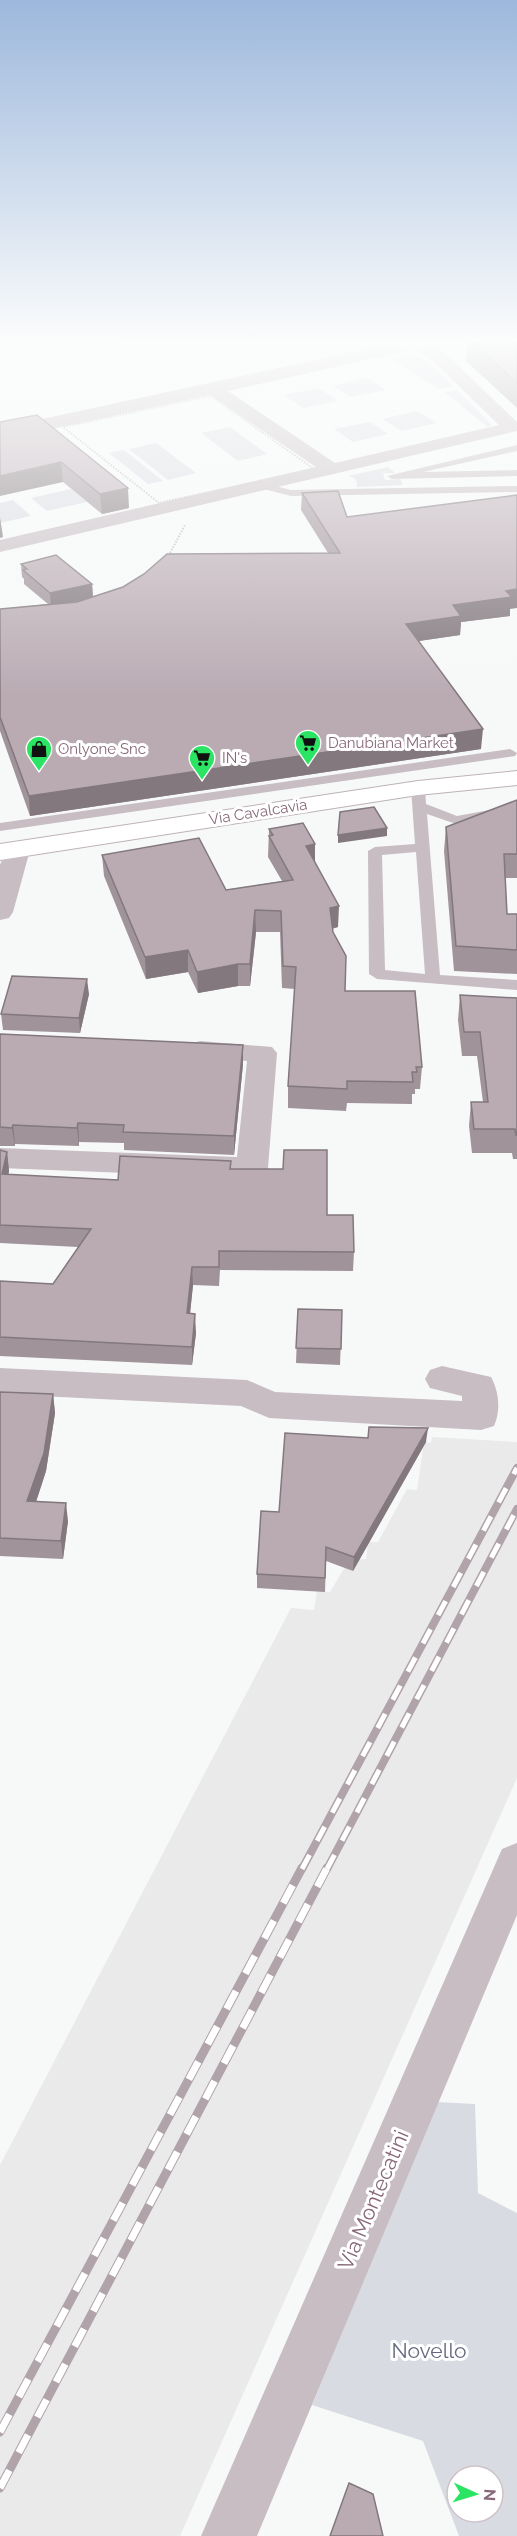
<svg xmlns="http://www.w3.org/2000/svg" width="517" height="2536" viewBox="0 0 517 2536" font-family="Raleway,sans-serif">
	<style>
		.built { fill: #eaeaeb }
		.green { fill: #d8dbe1; fill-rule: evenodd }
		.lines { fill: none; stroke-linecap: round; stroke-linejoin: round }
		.secondary-casing { stroke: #beb2b8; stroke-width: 2 }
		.path { stroke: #bfb8bc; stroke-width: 2; stroke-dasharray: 1.5 1.5; stroke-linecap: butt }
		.lane { fill: #c7bdc2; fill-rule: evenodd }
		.street { fill: #c7bdc2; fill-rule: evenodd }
		.secondary { fill: #fff; fill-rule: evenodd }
		.rail-far1-casing { stroke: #b0a3aa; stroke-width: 8 }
		.rail-casing { stroke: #b0a3aa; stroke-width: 9 }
		.rail-far1 { stroke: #fff; stroke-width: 5; stroke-dasharray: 16; stroke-linecap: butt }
		.rail { stroke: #fff; stroke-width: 7; stroke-dasharray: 20; stroke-linecap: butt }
		.wall { fill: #a0939a }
		.shaded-wall { fill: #82787d }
		.building { fill: #baabb3; stroke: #82787d; stroke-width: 1.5 }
		.labels { text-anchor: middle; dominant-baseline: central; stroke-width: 6; stroke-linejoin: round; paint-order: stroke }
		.far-poi-label { font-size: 15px; fill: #886878; stroke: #fff; text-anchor: start }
		.far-street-label { font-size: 15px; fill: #886878; stroke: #fff }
		.near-street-label { font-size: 21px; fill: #886878; stroke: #fff }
		.near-park-label { font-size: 21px; fill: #676a7f; stroke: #fff }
	</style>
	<rect width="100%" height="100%" fill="#f7f9f9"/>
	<polygon class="built" points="432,1437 517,1442 517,1778 180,2536 0,2536 0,2165 291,1608 314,1610 317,1591 330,1592 349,1560 366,1559 368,1542 378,1542 407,1489 417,1490 424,1442 431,1443"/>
	<g class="green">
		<polygon points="413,355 424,358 453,386 439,389 392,359"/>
		<polygon points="367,378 386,390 351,397 333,386"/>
		<polygon points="319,388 338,401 303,408 284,395"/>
		<polygon points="457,390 492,425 487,427 445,392"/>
		<polygon points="417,411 437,423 402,431 382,419"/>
		<polygon points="370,422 388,434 353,442 334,429"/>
		<polygon points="230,427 267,454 238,461 201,433"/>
		<polygon points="156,443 196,473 168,480 129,449"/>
		<polygon points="124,450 163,481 148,484 109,453"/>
		<polygon points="388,467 395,473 383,473 385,480 400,479 403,485 357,487 356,479 348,476"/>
		<polygon points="71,489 87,502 47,511 31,498"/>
		<polygon points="13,500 31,516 0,523 0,503"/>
		<path d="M437 2102 475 2104 478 2193 517 2213V2536H459L423 2441 312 2405ZM457 2476H493V2512H457Z"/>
	</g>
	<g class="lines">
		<g class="secondary-casing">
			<g id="secondary">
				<path d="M379 340H451L449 344C433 347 389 355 379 340Z"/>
				<polygon points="517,771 517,785 418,795 0,860 0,844 418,781"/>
			</g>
		</g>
		<g class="path">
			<polyline points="163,345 202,345"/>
			<polygon points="211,396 314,469 159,503 63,427"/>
			<polyline points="170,553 185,525"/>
		</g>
		<g class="lane">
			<polygon points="149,340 144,343 0,347 0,341"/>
			<polygon points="517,445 517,451 423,472 517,470 517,476 392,479 387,476"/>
			<polygon points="264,483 291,490 517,486 517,492 291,496 260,488 260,484"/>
			<polygon points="510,749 517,753 515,756 0,831 0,823"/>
			<path d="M418 784 425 788 426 804 457 816 517 805V813L456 824 427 814 440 975 517 980V990L377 979 369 974 368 851 375 847 415 844 411 788ZM416 852 425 974 385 970 382 855Z"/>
		</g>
		<g class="street">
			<path d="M409 340 427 341 446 354 517 422V431L0 552V540L316 467 210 395 0 440V428ZM415 349 434 362 499 425 335 463 228 391Z"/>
			<polygon points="17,842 26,845 30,850 13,912 9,918 0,920 0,865 8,845"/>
			<polygon points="200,1041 272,1047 277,1053 268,1168 263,1175 252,1178 0,1168 0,1148 237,1157 247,1061 190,1056 185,1050 190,1044"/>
			<path d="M442 1366 491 1377C499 1391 501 1411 494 1426L481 1430 269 1418 241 1406 0 1394V1368L247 1380 275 1392 462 1401V1396L430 1388 425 1379 430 1370Z"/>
			<polygon points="517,1843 517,1915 257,2536 201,2536 502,1849"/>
		</g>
		<use href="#secondary" class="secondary"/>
		<g class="rail-far1-casing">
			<g id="rail-far1">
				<polyline points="302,1869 517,1468"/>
				<polyline points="327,1869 517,1509"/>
			</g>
		</g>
		<g class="rail-casing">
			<g id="rail">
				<polyline points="0,2432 302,1868"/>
				<polyline points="0,2488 327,1868"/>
			</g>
		</g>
		<use href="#rail-far1" class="rail-far1"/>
		<use href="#rail" class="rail"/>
	</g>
	<g class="wall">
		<polygon points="468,340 517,340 517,408 466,361"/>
		<polygon points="37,415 129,508 102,514 63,482"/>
		<polygon points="302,493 347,517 510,609 510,616 461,622 460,635 419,641 481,749 30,816 0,731 0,609 48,604 24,584 24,579 22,577 21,564 92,584 93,596 328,553 301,510"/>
		<polygon points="517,800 517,878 505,878 507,914 517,914 517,974 454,971 444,851 446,827"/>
		<polygon points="269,829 315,844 315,861 338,927 332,929 345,991 422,1067 420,1089 415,1089 415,1094 412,1094 412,1104 347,1103 346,1111 288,1108 288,1086 295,989 282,988 280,932 256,932 250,986 238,986 198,993 188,972 146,979 104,876 102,855 226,890 282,881 268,857"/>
		<polygon points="89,994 80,1033 3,1030 1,1014"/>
		<polygon points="460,995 517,998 517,1159 513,1159 512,1153 472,1153 469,1126 471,1102 483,1102 477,1056 462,1056 458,1020"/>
		<polygon points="0,1034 243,1064 234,1155 124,1150 124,1143 79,1142 79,1146 15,1144 15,1146 0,1146 0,1147"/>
		<polygon points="0,1150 7,1152 9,1171 8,1175 118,1180 231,1169 327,1215 354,1252 353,1271 220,1270 219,1286 193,1285 190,1314 196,1333 192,1365 0,1356 0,1281 53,1284 78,1247 0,1243"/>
		<polygon points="298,1309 342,1310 340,1365 296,1363"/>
		<polygon points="0,1392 53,1394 55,1413 46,1471 36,1502 68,1521 63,1559 0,1556"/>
		<polygon points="426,1442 353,1571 326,1561 325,1592 257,1588 257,1574 279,1512"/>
	</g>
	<g class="shaded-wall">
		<polygon points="61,462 63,482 0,496 0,476"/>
		<polygon points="128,488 129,508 102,514 100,494"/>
		<polygon points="0,517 3,537 0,538"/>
		<polygon points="92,584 93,598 51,606 50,593"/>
		<polygon points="517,589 517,608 510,609 510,616 461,622 460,635 405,643 406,624 453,605 506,591"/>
		<polygon points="483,729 481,749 30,816 29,796"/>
		<polygon points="387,828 387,836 338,843 338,835"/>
		<polygon points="315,844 315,865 306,846"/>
		<polygon points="339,906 338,927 329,929 330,908"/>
		<polygon points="255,910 256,932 250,986 250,964"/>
		<polygon points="188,950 188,972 146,979 145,957"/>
		<polygon points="238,964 238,986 198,993 197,972"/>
		<polygon points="87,979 89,994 80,1033 79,1018"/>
		<polygon points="243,1045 243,1064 234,1155 234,1136"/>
		<polygon points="78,1123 79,1142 79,1146 77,1128"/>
		<polygon points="13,1125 15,1144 15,1146 12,1128"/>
		<polygon points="7,1152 9,1171 4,1193 2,1174"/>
		<polygon points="192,1267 193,1285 188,1332 187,1313"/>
		<polygon points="195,1314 196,1333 192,1365 192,1347"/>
		<polygon points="53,1394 55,1413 46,1471 30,1520 27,1501"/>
		<polygon points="428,1428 426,1442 353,1571 354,1557"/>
		<polygon points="66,1503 68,1521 63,1559 61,1541"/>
	</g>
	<g class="building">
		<polygon points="470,340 517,340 517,383"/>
		<polygon points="37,415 128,488 100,494 61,462 0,476 0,422"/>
		<polygon points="338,491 347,517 517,495 517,589 506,591 512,597 453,605 461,616 406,624 483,729 29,796 0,717 0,609 77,602 123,587 144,574 167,554 340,553 302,493"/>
		<polygon points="56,555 92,584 50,593 23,570 27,569 21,564"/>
		<polygon points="517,800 517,854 504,854 507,914 517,914 517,950 456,946 446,827"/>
		<polygon points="374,807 387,828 338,835 340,812"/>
		<polygon points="303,823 315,844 306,846 339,906 330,908 333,932 346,956 345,991 415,991 422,1067 416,1067 417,1072 412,1072 413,1082 347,1081 347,1089 288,1086 296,967 283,966 281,911 255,910 250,964 238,964 197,972 188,950 145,957 102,855 199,838 226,890 293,880 269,836 273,835 269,829"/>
		<polygon points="12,976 87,979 79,1018 1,1014"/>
		<polygon points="460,995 517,998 517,1135 516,1135 515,1129 474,1129 471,1102 488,1102 480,1032 464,1032"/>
		<polygon points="0,1034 243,1045 234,1136 123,1132 124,1125 78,1123 77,1128 13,1125 12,1128 0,1127"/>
		<polygon points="0,1150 7,1152 2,1174 118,1180 120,1156 231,1161 230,1169 283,1169 284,1150 327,1150 327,1215 353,1215 354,1252 219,1251 219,1267 192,1267 187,1313 195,1314 192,1347 0,1337 0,1281 53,1284 91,1229 0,1225"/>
		<polygon points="298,1309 342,1310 341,1349 296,1348"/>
		<polygon points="0,1392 53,1394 44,1453 27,1501 66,1503 61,1541 0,1538"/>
		<polygon points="369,1427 428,1428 354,1557 326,1547 325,1578 257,1574 261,1511 279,1512 285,1433 368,1438"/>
		<polygon points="349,2483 373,2494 383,2536 330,2536"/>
	</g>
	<linearGradient id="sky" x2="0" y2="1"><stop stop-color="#9db8dc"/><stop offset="0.49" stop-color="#fbfcfc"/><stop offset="1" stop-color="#fbfcfc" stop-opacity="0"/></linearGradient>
	<rect width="517" height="695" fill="url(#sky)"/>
	<defs>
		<g id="supermarket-pin" transform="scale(1.35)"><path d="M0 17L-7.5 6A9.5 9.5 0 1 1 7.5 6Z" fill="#2ce463" stroke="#fff"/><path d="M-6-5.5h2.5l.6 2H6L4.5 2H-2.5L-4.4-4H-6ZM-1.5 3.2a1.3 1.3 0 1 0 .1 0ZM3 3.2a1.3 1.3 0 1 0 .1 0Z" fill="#111"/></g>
		<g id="shop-pin" transform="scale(1.35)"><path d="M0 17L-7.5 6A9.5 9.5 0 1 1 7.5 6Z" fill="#2ce463" stroke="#fff"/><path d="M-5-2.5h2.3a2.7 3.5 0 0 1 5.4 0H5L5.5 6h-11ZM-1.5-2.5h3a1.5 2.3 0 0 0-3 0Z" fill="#111"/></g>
	</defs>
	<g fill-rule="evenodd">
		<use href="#supermarket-pin" x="308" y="743"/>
		<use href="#shop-pin" x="39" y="749"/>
		<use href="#supermarket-pin" x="202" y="758"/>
	</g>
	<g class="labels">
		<g class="far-poi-label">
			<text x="328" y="743">Danubiana Market</text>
			<text x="58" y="749">Onlyone Snc</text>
			<text x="222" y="758">IN's</text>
		</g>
		<g class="far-street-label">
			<text transform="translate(258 812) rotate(-9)">Via Cavalcavia</text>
		</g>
		<g class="near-street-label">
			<text transform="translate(373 2200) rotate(-67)">Via Montecatini</text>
		</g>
		<g class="near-park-label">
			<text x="429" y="2350">Novello</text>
		</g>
	</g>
	<g transform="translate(475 2494) rotate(94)"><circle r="28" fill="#ffffff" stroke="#cfc3c9" stroke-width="1.5"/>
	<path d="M0-4.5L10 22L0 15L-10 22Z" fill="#2ce463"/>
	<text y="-9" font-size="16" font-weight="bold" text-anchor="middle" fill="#886878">N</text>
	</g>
</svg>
